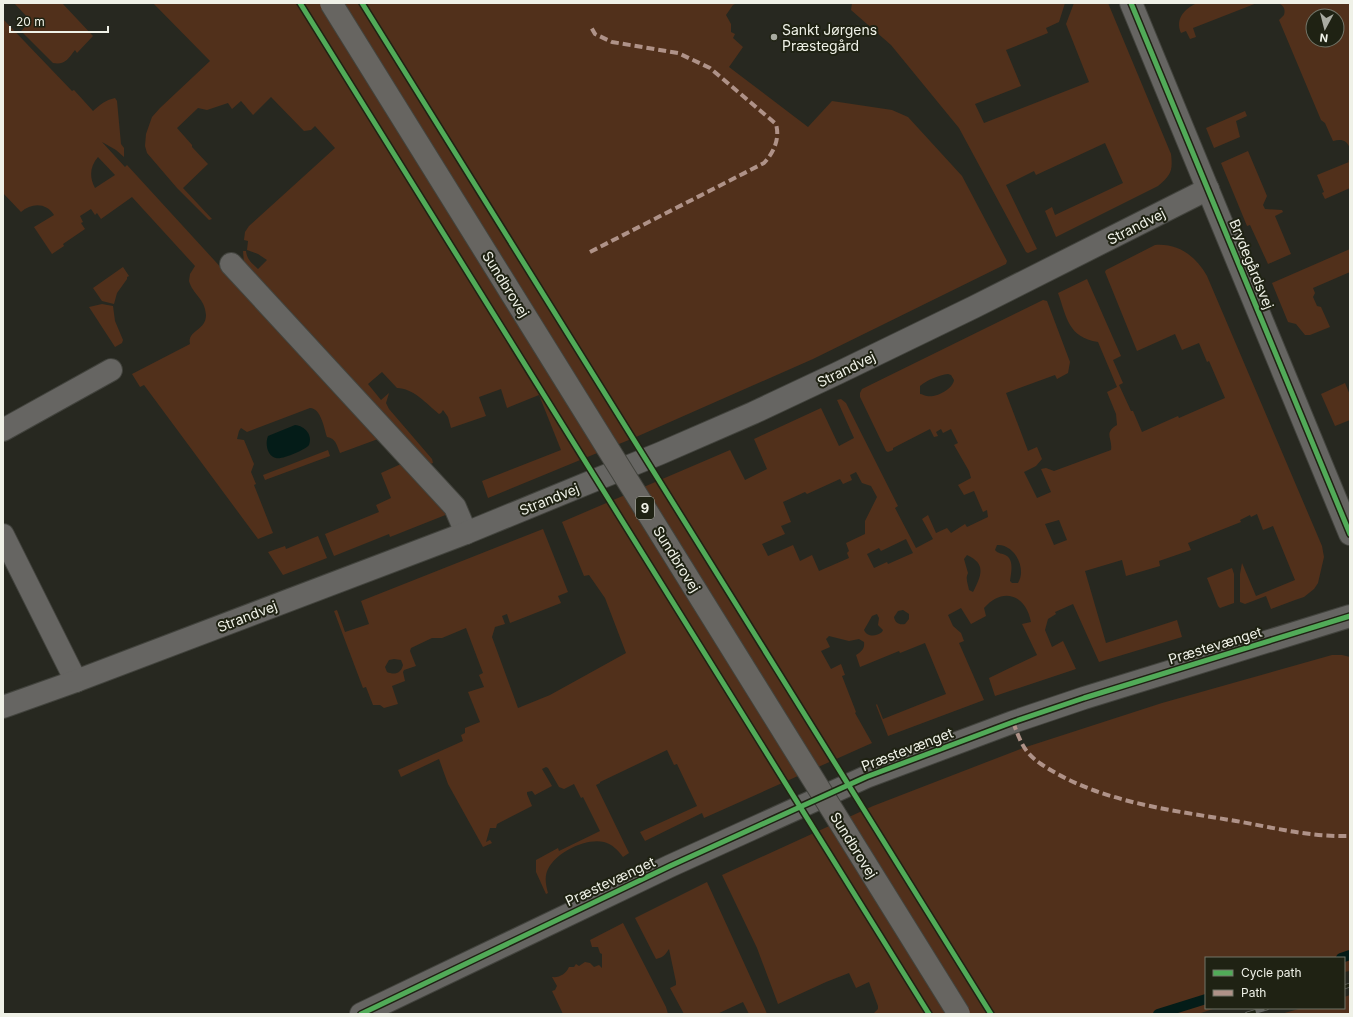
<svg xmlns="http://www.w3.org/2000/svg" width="1353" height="1017" viewBox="0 0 1353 1017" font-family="Inter,sans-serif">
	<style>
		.green { fill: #51301b; fill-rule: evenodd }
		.water { fill: #041c18 }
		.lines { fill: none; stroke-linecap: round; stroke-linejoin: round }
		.stream { stroke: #041c18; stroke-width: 10 }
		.minor-casing { stroke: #42433d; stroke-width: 24 }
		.minor { stroke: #666562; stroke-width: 22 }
		.rail-casing { stroke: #62635e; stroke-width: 4.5 }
		.rail { stroke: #1f2213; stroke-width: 3; stroke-dasharray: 9; stroke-linecap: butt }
		.major-bridge-casing { stroke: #42433d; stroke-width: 24; stroke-linecap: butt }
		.major-bridge { stroke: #676561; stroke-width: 22 }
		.quiet { stroke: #af9288; stroke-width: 4; stroke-dasharray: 8 4; stroke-linecap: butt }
		.cycleway-casing { stroke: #1f2213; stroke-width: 8 }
		.cycleway { stroke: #51ab58; stroke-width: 5 }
		.poi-dot { fill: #a9aba1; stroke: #1f2213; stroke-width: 1.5 }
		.labels { text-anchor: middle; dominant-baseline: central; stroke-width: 4; stroke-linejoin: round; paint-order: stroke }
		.shield { fill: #1f2213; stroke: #b1b3a7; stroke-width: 1 }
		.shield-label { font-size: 13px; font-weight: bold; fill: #eff1e7 }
		.poi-label { font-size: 14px; fill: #eff1e7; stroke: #1f2213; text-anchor: start }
		.street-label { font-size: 14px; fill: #eff1e7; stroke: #1f2213 }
	</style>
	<rect width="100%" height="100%" fill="#272820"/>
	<g class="green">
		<path d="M14 3H62L93 36 77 53 75 50C68 59 65 65 53 63L21 31 31 21Z"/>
		<path d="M153 3H737L733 5 726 15 731 24V32L735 34 733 38 743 47 729 67 808 127 832 101 892 110 908 117 962 176 1007 261 1006 264 813 359 636 437 488 498 482 481 561 450 539 395 507 408 501 389 479 397 486 416 451 428 448 417 443 410 441 413 439 414C427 404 413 388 397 388L382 372 368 384 381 400 389 393 386 403 389 409 432 459 433 463 430 464 244 263 243 251H246C247 260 252 263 258 269L267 260 258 254 247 250 248 241 244 240 245 232 249 226 335 148 315 126 311 130 304 131 271 97 253 115 241 101 232 109 228 103 207 110 198 108 177 128 192 145V147L208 164 183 188 212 219 209 220 177 188 147 153 145 146 146 134 152 117 160 108 210 61Z"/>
		<path d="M852 3H1065L1059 22 1046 28 1048 33 1006 50 1021 86 975 104 984 123 1089 82 1066 24 1074 3H1108L1171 154C1173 171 1171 175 1158 186L1056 237 1045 211 1052 207 1055 215 1123 183 1105 143 1036 175 1034 171 1006 185 1037 249 1028 253 1026 252 959 128 891 45 851 10Z"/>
		<path d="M1197 3H1257L1193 28 1196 37 1190 39 1186 31 1181 33C1175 19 1184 9 1197 3Z"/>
		<path d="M1277 3H1350V148C1346 140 1342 139 1333 141L1325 123 1321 120 1279 20 1284 15C1286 9 1283 4 1277 3ZM1313 16H1337V40H1313Z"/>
		<path d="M3 19 72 91 74 90 93 111C100 105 105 100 115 98L117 101 121 144 124 148V157L116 150 102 142 125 167 127 165 378 439 340 453C337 446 336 438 327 437 324 428 321 408 310 408L247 432 241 428 239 431 237 439 244 440 254 464 251 472 256 484 254 485 273 533 258 539 144 385 140 387 132 374 190 344C187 330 206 331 206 315 205 298 193 295 189 281L190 274 195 266 132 197 101 219 97 213 95 215 91 209 80 216 83 222 81 223 85 229 63 244 64 246 52 254 34 227 54 215C47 203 32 202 21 212L3 193ZM98 157 115 175 95 188C89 177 90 166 98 157Z"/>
		<polygon points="1245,111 1247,116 1236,121 1240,137 1214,148 1206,128"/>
		<polygon points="1248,151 1267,196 1263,205 1265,209 1282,210 1283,212 1275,216 1291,254 1268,264 1250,225 1247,226 1221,163"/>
		<polygon points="1350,159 1350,188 1325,199 1322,193 1324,192 1317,175 1349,162 1348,161"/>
		<path d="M1155 245C1178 243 1196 256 1207 276L1322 546 1324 557 1318 583 1314 589 1304 597 1295 600 1271 609 1266 596 1245 604 1240 602V574L1242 563 1256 596 1295 580 1273 526 1263 530 1257 514 1251 517 1250 515 1240 520 1241 522 1188 543 1191 550 1159 561 1160 566 1126 576 1122 560 1085 571 1106 643 1177 620 1182 637 1099 662 1073 604 1055 612 1056 614 1048 619 1045 630 1052 647 1063 641 1076 669 995 696 989 678 1037 655 1022 624 1031 622C1026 595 1003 586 984 608L986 616 971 624 961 608 948 615 953 626 961 633 964 641 959 643 984 700 888 736 876 705 877 704 883 719 946 694 925 643 900 653 899 651 860 667 856 655C861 652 865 649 864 642L859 639 849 641 829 636 826 639 830 647 821 651 831 669 841 664 845 675 842 676 856 712 855 713 872 743 704 818 702 813 645 841 640 832 697 806 677 764 674 765 667 750 600 782V783L596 785 629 853 623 857C618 850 612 844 604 842 585 838 557 852 548 869 544 877 546 885 548 893L546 894 536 872V860L558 848 559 851 600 831 583 797 581 798 574 784 564 789 559 787 548 768 546 767 542 769 552 786 535 795 532 791 527 792V794L532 806 497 824 496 828H490L486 842 490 840 492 843 483 847 448 784 439 759 401 777 398 770 463 741 461 735 465 733V728L480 722 468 692 484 687 479 675 483 673 466 628 442 638H432L411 648 410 651 416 666 404 670 403 672 405 681 392 686 398 704 384 708 380 705H373L366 687 363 688 334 611 337 610 345 632 369 624 361 601 543 529 568 592 558 596 561 603 510 623 507 614 502 616 505 624 495 627 492 637 518 708 550 695 626 653 605 598 589 575 584 576 562 522 730 450 745 480 767 469 754 439 821 408 839 446 854 438 837 400 841 399 846 403 898 506 895 508 916 548 933 539 922 519 928 515 936 533 947 528 951 533 965 524 967 527 988 517 987 510 983 512 974 491 964 495 958 485 971 478 969 471 954 445 958 443 951 429 943 433 941 429 936 432 938 436 934 437 930 429 893 448V450L888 452 886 451 860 397V393L862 389 1043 300 1047 301 1070 362 1068 373 1057 379 1055 375 1006 393 1028 451 1037 447 1042 459 1036 466 1024 472 1037 498 1051 492 1041 469 1046 468 1054 471 1111 450C1113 439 1103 433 1117 425L1116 414 1107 392 1117 387 1098 342C1068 337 1067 318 1058 293L1087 279 1121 356 1113 360 1123 383 1119 385 1131 411H1133L1142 432 1178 416 1179 418 1225 398 1209 361 1207 362 1199 343 1182 350 1175 334 1137 351 1105 272 1106 270ZM948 374 951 375 954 380C953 389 936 398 927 396 925 396 922 394 920 394V386C927 380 939 375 948 374ZM856 472 862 483 871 486 877 497 865 521V534L846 543 849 551 847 553 849 558 819 571 812 555 800 561 793 545 768 556 762 544 785 534 781 526 791 522 783 502 805 492 807 494 840 479 843 484 852 480 850 475ZM1059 520 1067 540 1054 545 1045 524ZM906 539 913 553 888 564 887 562 874 568 867 554 879 548 881 551ZM997 545C1015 544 1027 569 1018 583H1012L1010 581C1011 573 1014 561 1007 556 1002 553 998 554 995 550ZM967 555C987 564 981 576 973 592L969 590C968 583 965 579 968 573L964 559ZM903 610 909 614V619L905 624C899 625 895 623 894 617L898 611ZM877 614 879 618 878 625 883 630 882 632C876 637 867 637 864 630L872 616ZM394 659 401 660 403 665C401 674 394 675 387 672L385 667 389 660Z"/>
		<polygon points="1350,249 1350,272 1313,288 1315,293 1313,297 1317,306 1321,307 1330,327 1310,335 1305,335 1296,324 1288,322 1272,283"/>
		<polygon points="123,267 129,276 127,277 127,279 117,293 114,304 102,301 93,288"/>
		<polygon points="102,304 113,306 115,321 123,340 122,343 115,347 89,307"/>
		<polygon points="1345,383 1350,395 1350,420 1335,426 1321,394"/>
		<polygon points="328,450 330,456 265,480 263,475"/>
		<polygon points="401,464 448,514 390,537 389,534 334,556 325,534 379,512 376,505 391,498 381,473"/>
		<polygon points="318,536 327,558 283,575 268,552 285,546 286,549"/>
		<polygon points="1232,568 1234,574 1234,603 1220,608 1218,606 1207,578"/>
		<polygon points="1332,655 1342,655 1350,657 1350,971 1344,972 1344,958 1206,958 1206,1008 1216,1008 1198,1014 873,1014 878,1009 878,1006 869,982 856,988 849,973 826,982 778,1004 757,948 722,875 873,806 1023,748 1162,703"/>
		<path d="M707 882 765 1009 767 1014H749L743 1002 717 1014H684L670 988 676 985V982L669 949C665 955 664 957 656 959L635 918Z"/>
		<path d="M623 923 666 1007 668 1014H563L552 991 555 990 557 986 552 977C559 978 566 974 569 967H574L576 964 579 966 585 962 590 963 594 967 599 965 602 968V954L600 953 598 947H592L590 940Z"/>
		<polygon points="1350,995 1350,1014 1281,1014 1302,1008 1344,1008 1344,997"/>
	</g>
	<path class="water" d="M295 425C305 426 313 435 309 445 305 450 282 460 276 458 267 456 265 443 268 436Z"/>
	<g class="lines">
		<g class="stream">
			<polyline points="1341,958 1350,955"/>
			<polyline points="1158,1014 1206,999"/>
		</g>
		<g class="minor-casing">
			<g id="minor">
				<polyline points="1131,3 1350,534"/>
				<polyline points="231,264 455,507 466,533"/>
				<polyline points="3,430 111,370"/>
				<polyline points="3,535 76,681"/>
				<polyline points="3,707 76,681 466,533 661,453 753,413 838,373 974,307 1208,189"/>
				<polyline points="361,1014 670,866 866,777 1013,722 1084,698 1350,616"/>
			</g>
		</g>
		<use href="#minor" class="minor"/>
		<g class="rail-casing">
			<g id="rail">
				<polyline points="1344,987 1350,985"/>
				<polyline points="1247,1014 1267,1008"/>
			</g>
		</g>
		<use href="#rail" class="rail"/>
		<g class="major-bridge-casing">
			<polyline id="major-bridge" points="331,3 959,1014"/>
		</g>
		<use href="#major-bridge" class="major-bridge"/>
		<g class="quiet">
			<path d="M590 252 764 163C774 152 780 139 776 124L710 68 678 53 612 42 595 34 591 27"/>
			<path d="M1013 722C1020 740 1023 752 1041 764 1098 802 1170 810 1236 821 1275 828 1310 837 1350 836"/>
		</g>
		<g class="cycleway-casing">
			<g id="cycleway">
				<polyline points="300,3 929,1014"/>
				<polyline points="362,3 991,1014"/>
				<polyline points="1131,3 1350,534"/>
				<polyline points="361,1014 670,866 866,777 1013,722 1084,698 1350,616"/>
			</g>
		</g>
		<use href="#cycleway" class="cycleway"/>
	</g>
	<circle class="poi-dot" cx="774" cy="37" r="4"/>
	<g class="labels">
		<rect class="shield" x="636" y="497" width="18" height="22" rx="3"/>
		<g class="shield-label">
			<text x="645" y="508">9</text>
		</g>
		<g class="poi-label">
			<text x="782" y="29">Sankt Jørgens<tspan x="782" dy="16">Præstegård</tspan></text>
		</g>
		<g class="street-label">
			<text transform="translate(1136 226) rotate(-27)">Strandvej</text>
			<text transform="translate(1252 264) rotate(68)">Brydegårdsvej</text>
			<text transform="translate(506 284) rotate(58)">Sundbrovej</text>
			<text transform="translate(846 369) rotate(-26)">Strandvej</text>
			<text transform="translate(549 499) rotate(-22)">Strandvej</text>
			<text transform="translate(677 559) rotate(58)">Sundbrovej</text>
			<text transform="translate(247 616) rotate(-21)">Strandvej</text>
			<text transform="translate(1215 645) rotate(-17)">Præstevænget</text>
			<text transform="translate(907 749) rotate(-21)">Præstevænget</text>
			<text transform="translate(854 845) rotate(58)">Sundbrovej</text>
			<text transform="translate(610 881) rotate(-25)">Præstevænget</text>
		</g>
	</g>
	<rect width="1353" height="1017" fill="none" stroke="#eff1e7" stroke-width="8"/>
	<rect x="1205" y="957" width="140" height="52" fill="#1f2213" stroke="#727568"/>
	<rect x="1213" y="970" width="20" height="6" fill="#51ab58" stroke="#727568"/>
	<text x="1241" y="977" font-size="12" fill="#eff1e7">Cycle path</text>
	<rect x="1213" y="990" width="20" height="6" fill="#af9288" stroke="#727568"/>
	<text x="1241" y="997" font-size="12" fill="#eff1e7">Path</text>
	<g transform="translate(1325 28) rotate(187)"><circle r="19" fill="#1f2213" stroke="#727568"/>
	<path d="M0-3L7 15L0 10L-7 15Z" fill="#a9aba1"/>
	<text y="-6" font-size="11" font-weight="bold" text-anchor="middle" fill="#eff1e7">N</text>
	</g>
	<path d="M10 26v6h98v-6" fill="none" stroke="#eff1e7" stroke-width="2"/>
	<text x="16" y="26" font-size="12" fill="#eff1e7" stroke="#1f2213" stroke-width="3" paint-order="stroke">20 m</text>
</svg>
